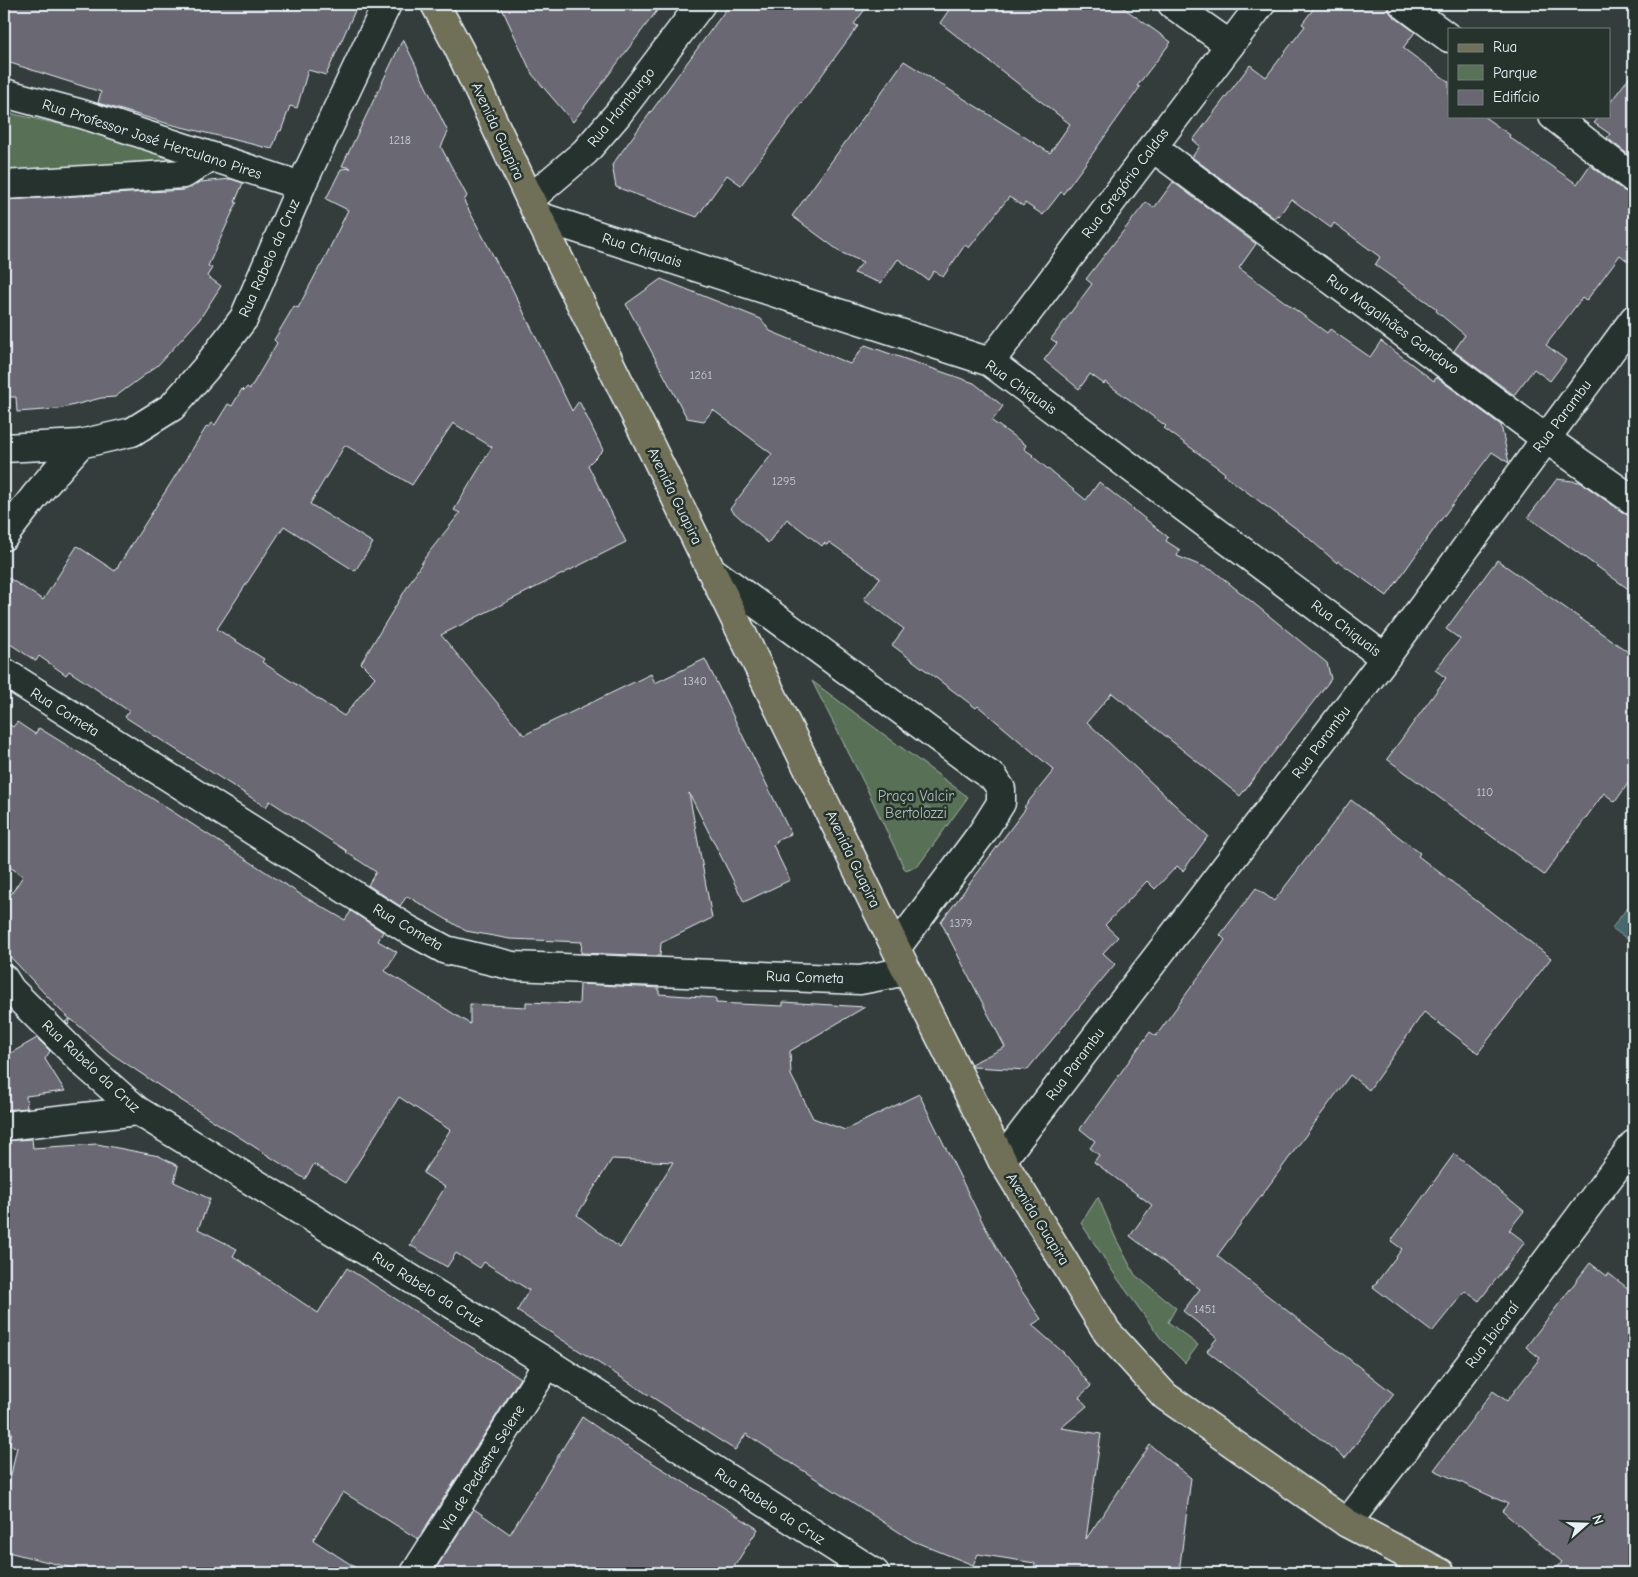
<svg xmlns="http://www.w3.org/2000/svg" width="1638" height="1577" viewBox="0 0 1638 1577" font-family="'Comic Neue',sans-serif">
	<style>
		.green { fill: #587157; stroke: #a0b1a8 }
		.water { fill: #46686c; stroke: #879fa4 }
		.building { fill: #6a6773; stroke: #e8f1f8; fill-rule: evenodd }
		.lines { fill: none; stroke-linecap: round; stroke-linejoin: round }
		.minor-casing { stroke: #e8f1f8; stroke-width: 31 }
		.major-casing { stroke: #e8f1f8; stroke-width: 31 }
		.minor { stroke: #26332d; stroke-width: 28 }
		.major { stroke: #706f59; stroke-width: 28 }
		.tree { fill: #778480 }
		.labels { text-anchor: middle; dominant-baseline: central; stroke-width: 5; stroke-linejoin: round; paint-order: stroke }
		.number-label { font-size: 12px; fill: #c8ced7 }
		.street-label { font-size: 15px; fill: #e8f1f8; stroke: #26332d }
		.park-label { font-size: 15px; fill: #aebeb8; stroke: #26332d }
	</style>
	<rect width="100%" height="100%" fill="#343d3b"/>
	<filter id="ink" filterUnits="userSpaceOnUse"><feTurbulence type="fractalNoise" baseFrequency=".02" numOctaves="2"/><feDisplacementMap in="SourceGraphic" scale="10" xChannelSelector="R" yChannelSelector="G"/><feConvolveMatrix kernelMatrix="1 2 1 2 8 2 1 2 1" color-interpolation-filters="sRGB"/></filter>
	<g filter="url(#ink)">
		<g class="green">
			<polygon points="4,112 184,151 181,170 4,171"/>
			<polygon points="812,681 968,797 918,866 905,870 865,785"/>
			<polygon points="1098,1197 1116,1239 1135,1275 1176,1308 1168,1322 1198,1345 1185,1363 1162,1340 1117,1278 1081,1223"/>
		</g>
		<polygon class="water" points="1627,908 1634,913 1634,944 1612,928"/>
		<g class="building">
			<polygon points="4,4 358,4 326,75 308,70 297,108 290,106 281,131 279,131 272,149 169,124 98,103 101,92 4,61"/>
			<polygon points="500,4 662,4 573,122 532,74"/>
			<polygon points="730,4 869,4 854,24 858,26 741,185 727,175 697,217 616,187 612,165"/>
			<polygon points="953,4 1118,4 1171,42 1137,86 1140,87 1083,167 1063,194 1061,192 1043,215 1025,203 1023,206 1009,197 969,248 965,245 943,277 934,271 928,280 898,259 881,283 854,273 863,262 842,253 792,216 904,61 1050,153 1070,124 940,23"/>
			<polygon points="1317,4 1388,4 1389,11 1393,16 1415,32 1403,48 1449,82 1449,116 1483,116 1510,135 1509,137 1577,184 1590,165 1624,191 1634,194 1634,266 1620,255 1586,301 1582,298 1546,345 1566,360 1550,381 1534,369 1514,395 1454,351 1465,335 1436,311 1437,309 1375,265 1380,257 1334,223 1331,228 1291,199 1279,216 1277,215 1274,218 1192,157 1200,146 1193,140 1250,65 1266,77 1305,26 1302,24"/>
			<path d="M403 39 448 132 441 147 467 196 464 201 505 278 506 276 572 411 579 401 603 450 588 465 626 542 441 635 524 735 651 674 655 683 705 659 791 834 776 841 777 843 773 845 790 880 744 902 689 793 712 918 661 943 660 956 581 953 582 942 510 939 466 931 407 896 400 906 368 885 376 872 346 852 347 851 270 801 266 807 125 717 129 711 69 671 66 675 39 656 36 661 4 640V575L43 600 77 546 115 571 207 426 209 427 212 423 215 425 228 404 232 406 242 389 244 391 247 387 250 389 277 343 274 340 294 306 298 308 320 266H321L348 210 326 199 341 169 351 168 342 166ZM453 423 492 447 454 510 460 513 426 556 361 663 375 677 344 716 262 662 264 659 217 629 284 526 355 571 373 543 310 504 345 445 412 485Z"/>
			<polygon points="1634,71 1634,159 1607,138 1610,134 1594,123 1600,116 1609,116 1609,104"/>
			<polygon points="231,179 243,183 235,202 237,202 208,266 212,268 207,276 221,286 199,320 158,365 115,397 101,398 59,409 17,412 16,397 4,397 4,200 185,190 200,182"/>
			<polygon points="1173,182 1256,244 1239,268 1327,333 1330,329 1370,357 1381,341 1434,381 1436,377 1501,425 1509,463 1492,452 1437,525 1387,596 1338,561 1337,563 1305,535 1224,475 1225,473 1164,428 1166,426 1105,382 1104,384 1090,374 1079,389 1044,360 1057,343 1051,339 1092,284 1086,279 1146,202 1154,208"/>
			<polygon points="661,279 761,319 770,331 850,364 865,345 974,383 1003,406 992,421 1026,445 1024,449 1033,455 1032,456 1086,500 1099,482 1168,537 1166,541 1180,550 1177,556 1214,571 1327,663 1331,679 1240,796 1112,693 1087,722 1208,836 1183,871 1177,866 1155,889 1147,881 1105,925 1118,937 1103,953 1115,964 1027,1070 973,1067 971,1064 1005,1047 941,922 1026,808 1024,807 1054,770 978,706 976,708 892,645 904,629 864,599 880,578 829,542 827,545 824,543 822,546 787,519 768,543 730,509 772,454 713,410 704,421 687,418 626,304"/>
			<polygon points="1557,479 1580,482 1625,514 1634,516 1634,593 1528,517"/>
			<polygon points="1497,560 1634,656 1634,775 1615,802 1604,793 1544,875 1387,759 1446,678 1435,670 1460,639 1446,629"/>
			<path d="M4 720 13 727 17 722 35 734 39 728 133 786 303 896 345 920 351 911 383 932 378 941 397 952 385 971 470 1024V1004L526 1007V1002L579 1004 580 984 659 988V994L716 998V1003L783 1006V1002L865 1007 790 1051 791 1075 813 1118 845 1130 919 1094 984 1225 1017 1284 1041 1319 1032 1325 1064 1353 1091 1386 1079 1397 1087 1406 1061 1428 1101 1434 1086 1539 1150 1445 1191 1478 1179 1573H1034L1035 1563 978 1554 973 1565 913 1541 746 1434 735 1450 517 1311 529 1290 484 1262 480 1268 456 1253 447 1267 410 1245 445 1187 423 1173 450 1130 399 1097 345 1183 314 1164 305 1179 176 1097 112 1054 71 1019 68 1025 65 1022 70 1019 60 1010 4 950V905L23 876 4 863ZM612 1159 673 1162 620 1248 577 1215Z"/>
			<polygon points="1351,800 1420,853 1418,856 1551,958 1478,1053 1424,1012 1369,1090 1350,1075 1217,1256 1394,1394 1345,1458 1207,1351 1217,1338 1183,1311 1200,1289 1130,1236 1152,1205 1094,1162 1099,1155 1090,1148 1095,1141 1080,1129 1150,1032 1156,1036 1225,940 1220,935 1256,888 1274,901"/>
			<polygon points="37,1038 50,1051 45,1059 65,1091 26,1096 27,1108 4,1110 4,1057"/>
			<polygon points="32,1139 33,1148 97,1144 159,1156 178,1166 174,1182 210,1199 198,1229 237,1249 233,1256 318,1313 347,1268 520,1378 418,1539 343,1492 313,1540 364,1573 75,1573 76,1569 4,1551 4,1507 17,1447 9,1445 12,1432 4,1431 4,1141"/>
			<polygon points="1454,1154 1524,1211 1509,1230 1525,1242 1479,1301 1465,1291 1432,1332 1373,1287 1402,1249 1391,1241"/>
			<polygon points="1590,1263 1607,1276 1608,1273 1634,1293 1634,1573 1553,1573 1562,1562 1502,1511 1508,1504 1434,1470 1493,1391 1507,1401 1540,1358 1526,1347"/>
			<polygon points="582,1417 626,1447 626,1446 758,1529 730,1573 433,1573 474,1509 510,1534"/>
		</g>
		<g class="lines">
			<g class="minor-casing">
				<g id="minor">
					<polyline points="1172,4 1230,45"/>
					<polyline points="1403,4 1449,38"/>
					<polyline points="4,93 82,114 301,186"/>
					<polyline points="1553,116 1634,179"/>
					<polyline points="1152,147 1545,438 1634,501"/>
					<polyline points="4,185 184,174 210,157"/>
					<polyline points="530,199 585,152 617,115 701,4"/>
					<polyline points="538,216 990,362 1385,658"/>
					<polyline points="990,362 1261,4"/>
					<polyline points="4,448 80,444 132,432 172,407 206,368 244,318 301,186 387,4"/>
					<polyline points="4,536 35,496 80,444"/>
					<polyline points="711,570 982,770 994,778 1001,789 1001,803 982,833 897,947"/>
					<polyline points="4,672 409,930 446,950 513,966 860,980 907,971"/>
					<polyline points="4,979 11,990 87,1066 138,1111 548,1363 875,1573"/>
					<polyline points="4,1126 138,1111"/>
					<polyline points="1002,1160 1385,658 1634,319"/>
					<polyline points="1347,1523 1442,1401 1634,1144"/>
					<polyline points="415,1573 548,1363"/>
				</g>
			</g>
			<g class="major-casing">
				<polyline id="major" points="435,4 459,49 538,216 907,971 1002,1160 1107,1332 1165,1396 1347,1523 1441,1573"/>
			</g>
			<use href="#minor" class="minor"/>
			<use href="#major" class="major"/>
		</g>
		<circle class="tree" cx="925" cy="814" r="8"/>
	</g>
	<g class="labels">
		<g class="number-label">
			<text x="400" y="140">1218</text>
			<text x="701" y="375">1261</text>
			<text x="784" y="481">1295</text>
			<text x="695" y="681">1340</text>
			<text x="1485" y="792">110</text>
			<text x="961" y="923">1379</text>
			<text x="1205" y="1309">1451</text>
		</g>
		<g class="street-label">
			<text transform="translate(621 107) rotate(-51)">Rua Hamburgo</text>
			<text transform="translate(498 131) rotate(65)">Avenida Guapira</text>
			<text transform="translate(152 139) rotate(18)">Rua Professor José Herculano Pires</text>
			<text transform="translate(1125 183) rotate(-53)">Rua Gregório Caldas</text>
			<text transform="translate(642 250) rotate(18)">Rua Chiquais</text>
			<text transform="translate(269 258) rotate(-66)">Rua Rabelo da Cruz</text>
			<text transform="translate(1393 324) rotate(36)">Rua Magalhães Gandavo</text>
			<text transform="translate(1021 387) rotate(35)">Rua Chiquais</text>
			<text transform="translate(1562 416) rotate(-53)">Rua Parambu</text>
			<text transform="translate(675 496) rotate(64)">Avenida Guapira</text>
			<text transform="translate(1346 628) rotate(37)">Rua Chiquais</text>
			<text transform="translate(65 712) rotate(32)">Rua Cometa</text>
			<text transform="translate(1321 742) rotate(-53)">Rua Parambu</text>
			<text transform="translate(853 859) rotate(64)">Avenida Guapira</text>
			<text transform="translate(408 927) rotate(30)">Rua Cometa</text>
			<text transform="translate(805 977) rotate(2)">Rua Cometa</text>
			<text transform="translate(1075 1064) rotate(-53)">Rua Parambu</text>
			<text transform="translate(91 1066) rotate(43)">Rua Rabelo da Cruz</text>
			<text transform="translate(1038 1219) rotate(58)">Avenida Guapira</text>
			<text transform="translate(428 1289) rotate(32)">Rua Rabelo da Cruz</text>
			<text transform="translate(1492 1335) rotate(-53)">Rua Ibicaraí</text>
			<text transform="translate(482 1468) rotate(-58)">Via de Pedestre Selene</text>
			<text transform="translate(770 1506) rotate(33)">Rua Rabelo da Cruz</text>
		</g>
		<g class="park-label">
			<text x="916" y="796">Praça Valcir<tspan x="916" dy="17">Bertolozzi</tspan></text>
		</g>
	</g>
	<rect width="1638" height="1577" fill="none" stroke="#26332d" stroke-width="20"/>
	<rect x="10" y="10" width="1618" height="1557" fill="none" stroke="#e8f1f8" stroke-width="2" filter="url(#ink)"/>
	<rect x="1448" y="28" width="162" height="90" fill="#26332d" stroke="#747f7e"/>
	<rect x="1458" y="44" width="25" height="8" fill="#706f59" stroke="#747f7e"/>
	<text x="1493" y="52" font-size="15" fill="#e8f1f8">Rua</text>
	<rect x="1458" y="65" width="25" height="15" fill="#587157" stroke="#747f7e"/>
	<text x="1493" y="78" font-size="15" fill="#e8f1f8">Parque</text>
	<rect x="1458" y="90" width="25" height="15" fill="#6a6773" stroke="#747f7e"/>
	<text x="1493" y="102" font-size="15" fill="#e8f1f8">Edifício</text>
	<g transform="translate(1586 1524) rotate(70)" stroke="#26332d" stroke-width="4" paint-order="stroke">
	<path d="M0-4L9 19L0 12L-9 19Z" fill="#e8f1f8"/>
	<text y="-8" font-size="14" font-weight="bold" text-anchor="middle" fill="#e8f1f8">N</text>
	</g>
</svg>
